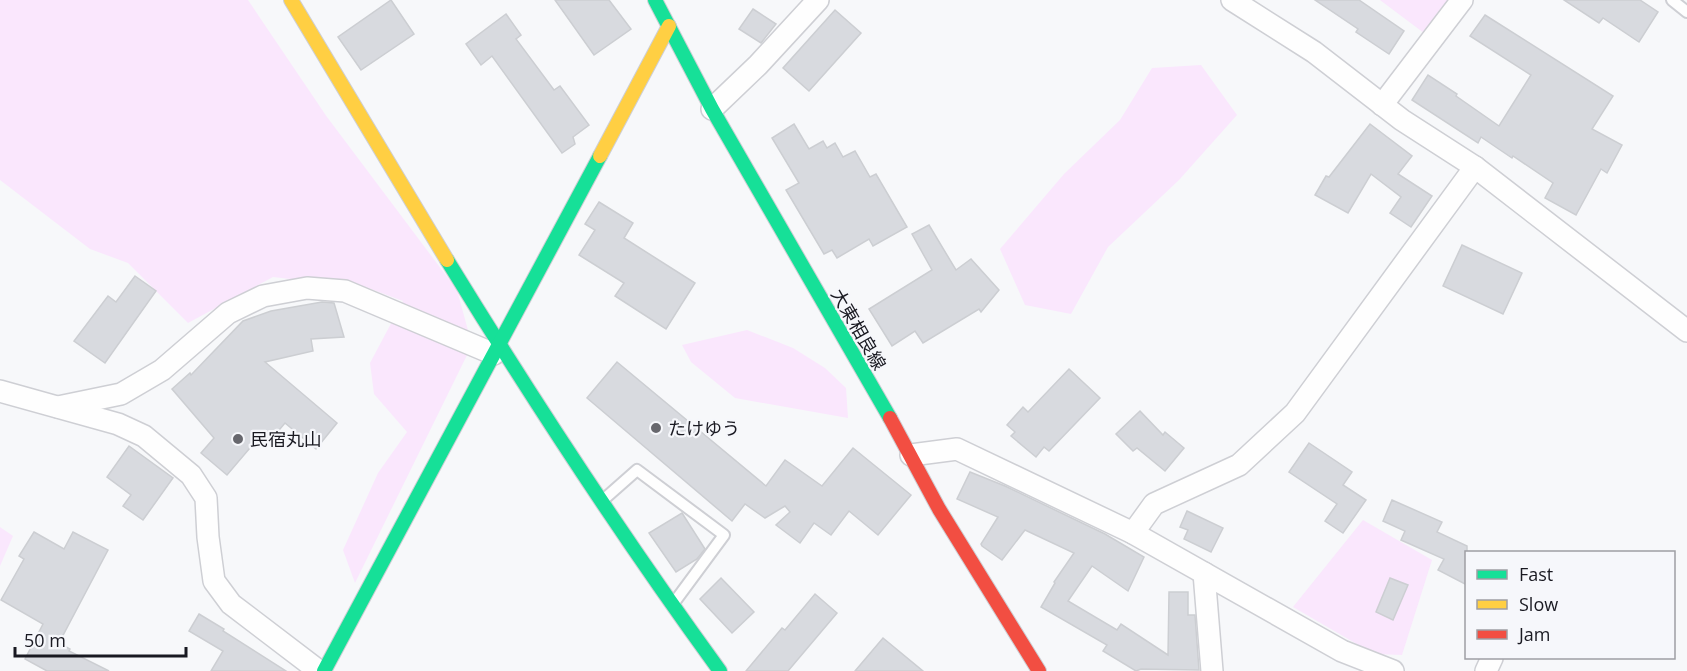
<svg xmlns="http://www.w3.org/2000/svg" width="1687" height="671" viewBox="0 0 1687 671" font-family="'Open Sans','Noto Sans JP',sans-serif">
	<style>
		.green { fill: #fae7fd }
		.building { fill: #d8dadf; stroke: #ccced2; stroke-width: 1.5 }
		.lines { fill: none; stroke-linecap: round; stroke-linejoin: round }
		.lane-casing { stroke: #cecfd4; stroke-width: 14 }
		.street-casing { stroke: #cecfd4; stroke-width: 24 }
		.fast-casing { stroke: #cecfd4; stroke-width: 16 }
		.slow-casing { stroke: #cecfd4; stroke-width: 16 }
		.jam-casing { stroke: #cecfd4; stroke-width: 16 }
		.lane { stroke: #fefefe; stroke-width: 10 }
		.street { stroke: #fefefe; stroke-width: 21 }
		.fast { stroke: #16e098; stroke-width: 14 }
		.slow { stroke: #ffcf43; stroke-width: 14 }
		.jam { stroke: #f24e42; stroke-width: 14 }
		.poi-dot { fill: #67676d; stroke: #f6f7fb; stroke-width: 2 }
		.labels { text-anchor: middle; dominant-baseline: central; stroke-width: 4.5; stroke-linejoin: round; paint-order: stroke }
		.street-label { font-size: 18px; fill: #191921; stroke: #f6f7fb }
		.poi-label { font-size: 18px; fill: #191921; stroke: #f6f7fb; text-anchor: start }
	</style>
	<rect width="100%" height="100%" fill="#f7f8fa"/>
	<g class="green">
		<polygon points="0,0 248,0 327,117 457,290 472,345 355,583 343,550 378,473 407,432 374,394 370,363 403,301 368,288 273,277 188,323 128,263 90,249 0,180"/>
		<polygon points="1380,0 1461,0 1428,36"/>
		<polygon points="1201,65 1237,115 1179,180 1108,247 1071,314 1025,305 1000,249 1064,174 1120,120 1152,68"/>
		<polygon points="747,330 793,348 825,368 846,388 848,418 735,398 691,362 682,345"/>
		<polygon points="1363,520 1432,560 1402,655 1374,654 1293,607"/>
		<polygon points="0,527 13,536 0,566"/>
	</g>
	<g class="building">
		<polygon points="391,0 414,34 361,70 338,37"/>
		<polygon points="555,0 609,0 631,29 594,55"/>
		<polygon points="1315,0 1359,0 1404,31 1389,54 1356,32 1358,29"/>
		<polygon points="1564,0 1640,0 1658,12 1639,42 1603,18 1599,23"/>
		<polygon points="753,9 776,24 761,43 739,29"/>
		<polygon points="835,10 861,33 809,91 783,68"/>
		<polygon points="506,14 521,35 516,39 554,90 560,86 589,125 573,137 575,144 562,153 492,56 481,65 466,44"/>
		<polygon points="1485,15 1613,96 1592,129 1622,145 1607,173 1601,169 1576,215 1545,198 1553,183 1513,156 1512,158 1481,137 1478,143 1412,100 1428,75 1457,94 1456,96 1499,126 1531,75 1470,36"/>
		<polygon points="794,124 809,149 823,141 827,148 835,143 843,157 855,151 870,177 876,174 907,227 873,246 869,239 837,258 832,250 824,254 786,190 799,183 772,138"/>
		<polygon points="1370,124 1412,156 1398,174 1432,196 1411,227 1390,213 1401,197 1371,174 1348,213 1315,195 1326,176 1329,177"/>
		<polygon points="599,202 633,223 624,238 695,283 666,329 615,296 624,283 579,255 595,230 585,224"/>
		<polygon points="929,225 956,270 971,259 999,290 981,312 979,309 923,343 915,331 892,346 869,309 932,270 912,234"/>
		<polygon points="1462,245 1522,273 1503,314 1443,286"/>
		<polygon points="135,276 156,291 105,363 74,341 108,296 116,302"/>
		<polygon points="322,302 334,303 344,337 311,339 313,351 265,362 337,423 316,449 285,423 269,442 261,435 227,475 201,453 214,438 172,389 190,373 191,375 243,321 271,311"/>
		<polygon points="617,362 766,486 785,460 822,486 853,448 911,495 878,535 849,511 831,535 814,523 800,543 776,525 790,512 785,506 765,518 745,504 732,521 587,398"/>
		<polygon points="1069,369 1100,398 1049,451 1044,447 1036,457 1011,436 1015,432 1007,425 1023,407 1028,412"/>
		<polygon points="1140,411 1163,435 1165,432 1184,448 1165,471 1137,448 1133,451 1116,434"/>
		<polygon points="1309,443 1352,472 1343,485 1366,500 1343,533 1325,521 1337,504 1289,472"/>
		<polygon points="129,446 173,478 143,520 123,506 131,495 107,477"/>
		<polygon points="970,472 1005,486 1105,534 1144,557 1128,591 1092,566 1068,601 1117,630 1121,624 1168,655 1169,592 1188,592 1188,615 1195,615 1199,670 1141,669 1136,671 1103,651 1107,645 1041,607 1055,583 1054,582 1074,553 1025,530 1002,560 982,546 981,544 998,517 957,499"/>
		<polygon points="1392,500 1442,522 1437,532 1467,546 1467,585 1438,570 1444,559 1401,540 1405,531 1383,521"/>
		<polygon points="1187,511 1223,528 1211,552 1184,539 1188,530 1180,527"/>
		<polygon points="682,513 705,549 697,559 676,572 649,533"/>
		<polygon points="34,532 64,549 73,532 108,550 59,643 70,649 69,651 109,671 47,671 25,659 43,624 1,600 24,559 19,556"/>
		<polygon points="721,578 754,612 732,633 700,599"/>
		<polygon points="1390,578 1408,585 1393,620 1376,612"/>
		<polygon points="815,594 837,613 788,671 746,671 782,628 785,630"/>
		<polygon points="199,614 224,629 223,631 286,671 211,671 223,651 189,631"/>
		<polygon points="883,638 923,671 855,671"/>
	</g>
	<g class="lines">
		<g class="lane-casing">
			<g id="lane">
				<polyline points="1672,0 1687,12"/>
				<polyline points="603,500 637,470 724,535 673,604"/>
			</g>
		</g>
		<g class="street-casing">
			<g id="street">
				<polyline points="1232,0 1314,52 1402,120 1475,167 1687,331"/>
				<polyline points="1382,105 1462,0"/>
				<polyline points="712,109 758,65 818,0"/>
				<polyline points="0,391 118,424 144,436 191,475 206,498 208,537 214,581 231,604 319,671"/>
				<polyline points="58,407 121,394 162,370 228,313 263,296 307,288 345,291 494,354"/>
				<polyline points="911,455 957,449 1133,533 1342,651 1393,671"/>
				<polyline points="1133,533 1154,504 1239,465 1295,413 1475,167"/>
				<polyline points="1204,573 1212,671"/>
				<polyline points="1486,671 1492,658"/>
			</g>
		</g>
		<g class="fast-casing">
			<g id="fast">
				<polyline points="655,0 712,109 890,418"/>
				<path d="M447 260C533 400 623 538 720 671"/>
				<polyline points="324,671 600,156"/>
			</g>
		</g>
		<g class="slow-casing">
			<g id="slow">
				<polyline points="291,0 447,260"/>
				<polyline points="600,156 669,26"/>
			</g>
		</g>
		<g class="jam-casing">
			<polyline id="jam" points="890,418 939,509 1039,671"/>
		</g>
		<use href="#lane" class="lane"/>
		<use href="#street" class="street"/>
		<use href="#fast" class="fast"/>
		<use href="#slow" class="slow"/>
		<use href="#jam" class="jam"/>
	</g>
	<g class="poi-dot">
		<circle cx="656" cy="428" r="6"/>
		<circle cx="238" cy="439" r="6"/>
	</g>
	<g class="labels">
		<g class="street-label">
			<text transform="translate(859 329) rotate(60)">大東相良線</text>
		</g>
		<g class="poi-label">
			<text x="668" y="428">たけゆう</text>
			<text x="250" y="439">民宿丸山</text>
		</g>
	</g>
	<rect x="1465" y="551" width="210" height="108" fill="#f6f7fb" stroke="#9e9ea4" stroke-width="1.5"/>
	<rect x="1477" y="570" width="30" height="9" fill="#16e098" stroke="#9e9ea4" stroke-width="1.5"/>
	<text x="1519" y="581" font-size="18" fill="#191921">Fast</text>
	<rect x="1477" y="600" width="30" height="9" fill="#ffcf43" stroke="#9e9ea4" stroke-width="1.5"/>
	<text x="1519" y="611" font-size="18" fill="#191921">Slow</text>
	<rect x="1477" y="630" width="30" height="9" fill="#f24e42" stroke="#9e9ea4" stroke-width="1.5"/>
	<text x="1519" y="641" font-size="18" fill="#191921">Jam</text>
	<path d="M15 647v9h171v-9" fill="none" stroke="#191921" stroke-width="3"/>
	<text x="24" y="647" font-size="18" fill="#191921" stroke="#f6f7fb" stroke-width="4.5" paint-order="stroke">50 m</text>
</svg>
